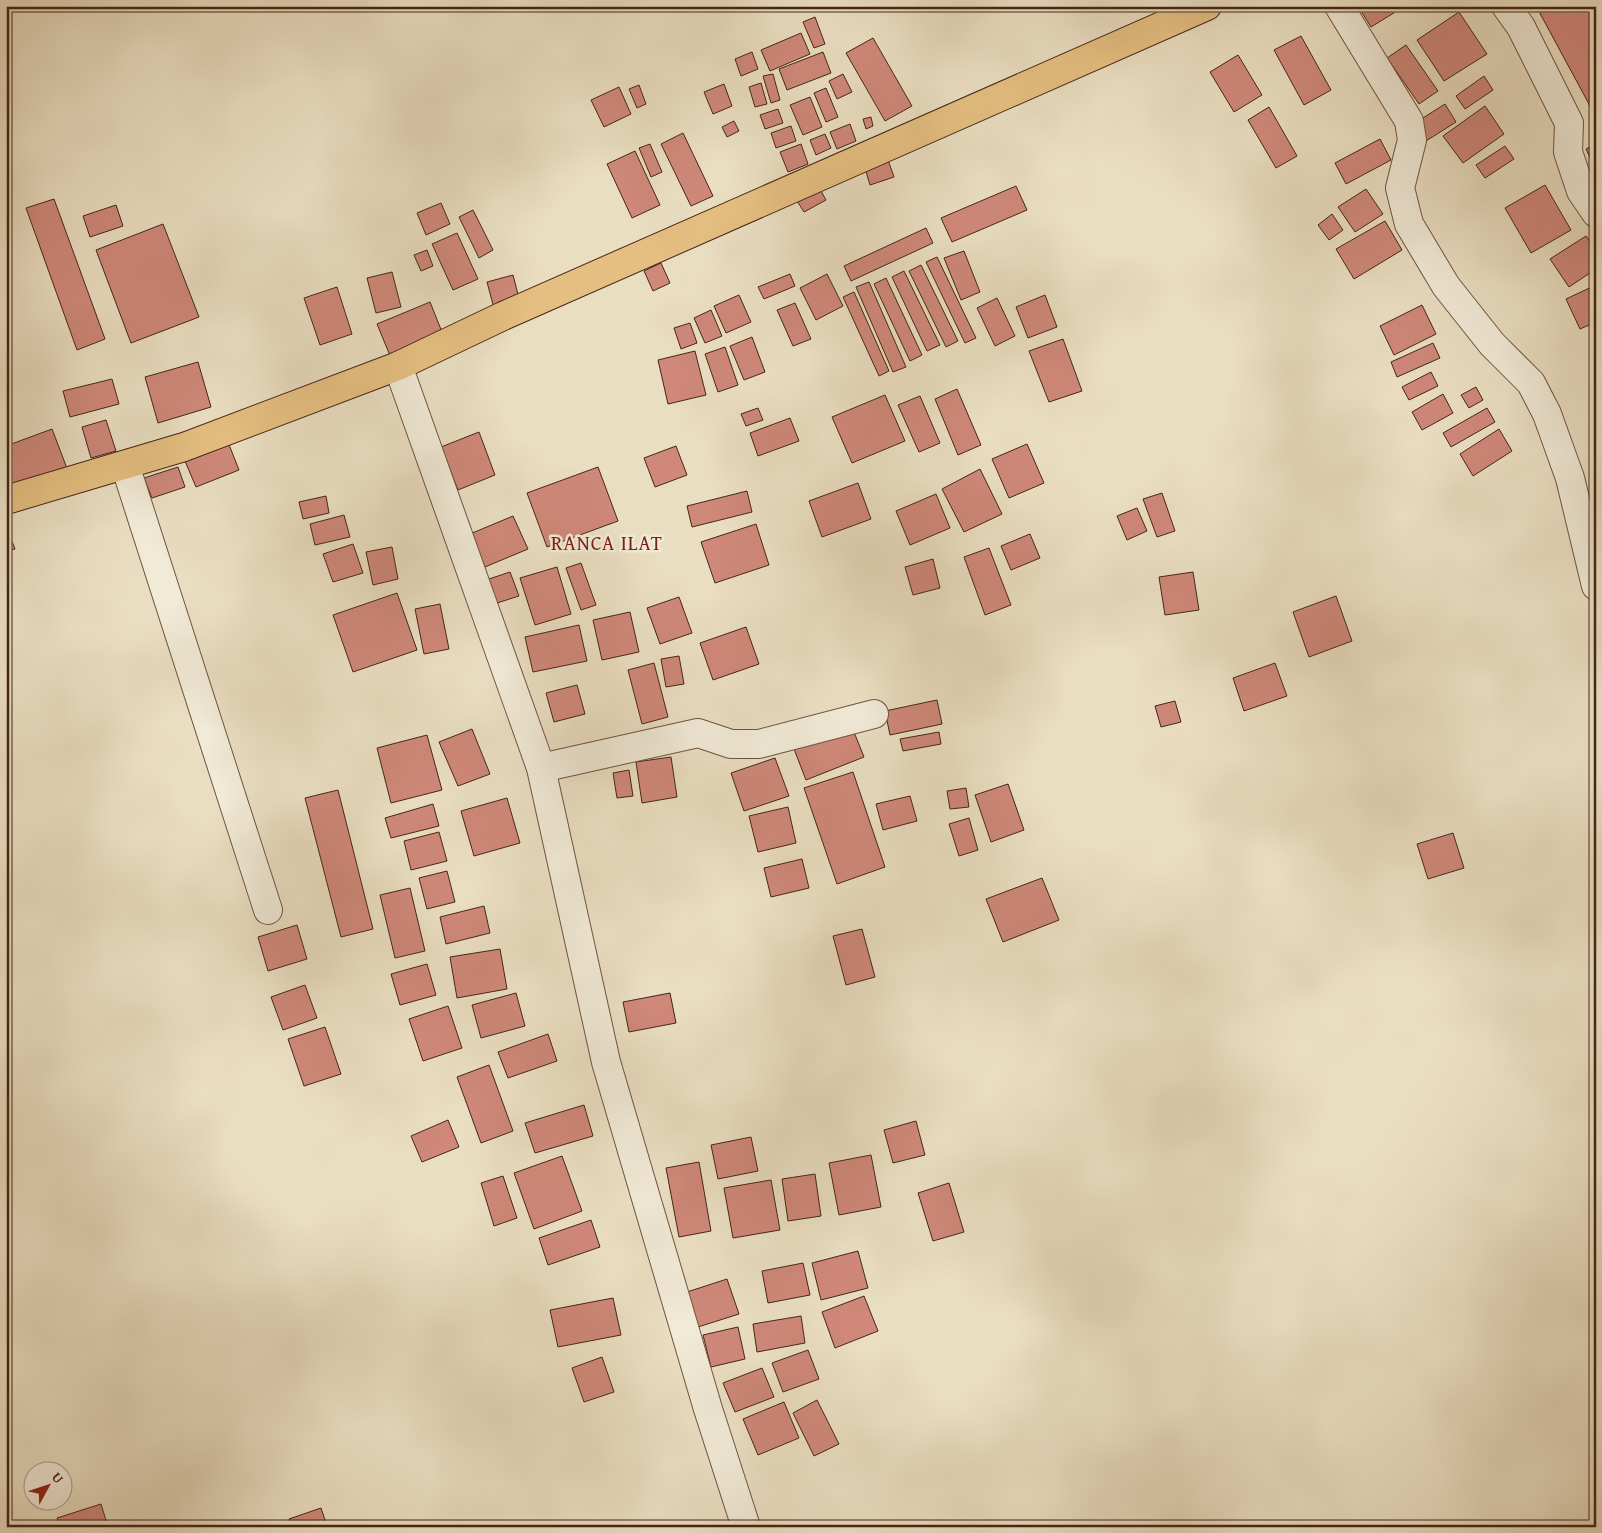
<svg xmlns="http://www.w3.org/2000/svg" width="1602" height="1533" viewBox="0 0 1602 1533" font-family="'Gentium Book Plus',serif">
	<style>
		.building { fill: #cf887a; stroke: #442614 }
		.lines { fill: none; stroke-linecap: round; stroke-linejoin: round }
		.minor-casing { stroke: #6e5440; stroke-width: 30 }
		.major-casing { stroke: #442614; stroke-width: 30 }
		.minor { stroke: #f1ead7; stroke-width: 28 }
		.major { stroke: #e5bf81; stroke-width: 28 }
		.labels { text-anchor: middle; dominant-baseline: central; stroke-width: 5; stroke-linejoin: round; paint-order: stroke }
		.quarter-label { font-size: 20px; letter-spacing: 1px; fill: #7a1f14; stroke: #f1ead7 }
	</style>
	<rect width="100%" height="100%" fill="#eadec2"/>
	<filter id="stains"><feTurbulence type="fractalNoise" baseFrequency=".004" numOctaves="4"/><feColorMatrix values="0 0 0 0 .2 0 0 0 0 .09 0 0 0 0 .02 0 0 0 .5 -.17"/></filter>
	<radialGradient id="worn" r=".72"><stop offset=".6" stop-color="#630" stop-opacity="0"/><stop offset="1" stop-color="#630" stop-opacity=".3"/></radialGradient>
	<g class="building">
		<polygon points="1358,6 1405,6 1371,27"/>
		<polygon points="1536,6 1587,6 1596,23 1596,117"/>
		<polygon points="1459,12 1487,54 1444,81 1417,40"/>
		<polygon points="815,17 825,44 814,48 803,22"/>
		<polygon points="801,33 810,54 770,71 761,50"/>
		<polygon points="1301,36 1331,90 1304,105 1274,50"/>
		<polygon points="873,38 912,106 885,121 846,53"/>
		<polygon points="1406,45 1438,91 1419,104 1387,58"/>
		<polygon points="752,52 758,69 741,76 735,59"/>
		<polygon points="823,52 831,73 787,90 779,69"/>
		<polygon points="1238,55 1262,95 1234,112 1210,72"/>
		<polygon points="773,74 780,100 771,103 763,76"/>
		<polygon points="843,74 852,92 837,99 829,81"/>
		<polygon points="1484,76 1493,90 1465,109 1456,96"/>
		<polygon points="761,83 767,104 755,107 749,87"/>
		<polygon points="724,84 732,106 713,114 704,92"/>
		<polygon points="639,85 646,104 637,108 629,89"/>
		<polygon points="619,87 631,114 604,127 591,100"/>
		<polygon points="826,88 838,117 826,122 814,93"/>
		<polygon points="810,97 822,127 803,135 790,105"/>
		<polygon points="1445,104 1456,122 1426,141 1415,123"/>
		<polygon points="1485,106 1504,134 1463,163 1443,136"/>
		<polygon points="1269,107 1297,156 1276,168 1248,120"/>
		<polygon points="778,109 783,123 765,129 760,115"/>
		<polygon points="871,117 873,126 866,129 863,119"/>
		<polygon points="734,121 739,131 727,137 722,127"/>
		<polygon points="850,124 856,141 837,149 830,132"/>
		<polygon points="791,126 796,141 776,148 771,133"/>
		<polygon points="683,133 713,196 691,206 661,144"/>
		<polygon points="825,134 831,148 816,155 810,140"/>
		<polygon points="1380,139 1391,160 1346,184 1335,163"/>
		<polygon points="650,144 662,172 651,177 639,148"/>
		<polygon points="801,144 808,164 788,172 780,152"/>
		<polygon points="1596,144 1596,170 1586,149"/>
		<polygon points="1505,146 1514,159 1485,178 1476,165"/>
		<polygon points="635,151 660,205 632,218 607,164"/>
		<polygon points="887,157 894,177 870,185 864,165"/>
		<polygon points="1545,185 1571,230 1531,253 1505,208"/>
		<polygon points="1016,186 1027,210 952,242 941,218"/>
		<polygon points="820,189 826,200 804,212 797,201"/>
		<polygon points="1366,189 1383,214 1355,232 1338,207"/>
		<polygon points="54,199 105,339 77,350 26,208"/>
		<polygon points="441,203 450,224 426,235 417,213"/>
		<polygon points="116,205 123,226 90,237 83,216"/>
		<polygon points="473,210 493,250 479,258 459,217"/>
		<polygon points="1332,214 1343,230 1329,240 1318,225"/>
		<polygon points="1385,221 1402,250 1354,279 1336,249"/>
		<polygon points="163,224 199,317 131,343 96,250"/>
		<polygon points="926,228 933,243 851,281 844,266"/>
		<polygon points="457,233 478,279 453,290 432,244"/>
		<polygon points="1586,236 1596,251 1596,269 1569,287 1550,259"/>
		<polygon points="427,250 433,266 421,271 414,255"/>
		<polygon points="964,251 980,292 961,300 944,258"/>
		<polygon points="937,257 976,338 965,343 926,262"/>
		<polygon points="661,263 670,283 653,291 644,271"/>
		<polygon points="921,265 958,341 946,347 909,271"/>
		<polygon points="904,271 940,345 927,351 892,277"/>
		<polygon points="392,272 401,307 376,313 367,278"/>
		<polygon points="790,274 795,286 764,299 758,287"/>
		<polygon points="827,274 843,306 816,320 800,288"/>
		<polygon points="513,275 520,302 495,312 487,282"/>
		<polygon points="886,278 922,355 910,361 874,284"/>
		<polygon points="869,282 906,367 893,372 856,287"/>
		<polygon points="1596,285 1596,322 1580,329 1566,299"/>
		<polygon points="337,287 352,334 320,345 304,298"/>
		<polygon points="854,292 889,371 879,376 843,297"/>
		<polygon points="739,295 751,322 726,333 714,306"/>
		<polygon points="1045,295 1057,327 1028,338 1016,307"/>
		<polygon points="997,298 1015,336 995,346 977,308"/>
		<polygon points="430,302 444,337 391,358 377,324"/>
		<polygon points="795,303 811,339 793,346 777,310"/>
		<polygon points="1422,305 1436,334 1394,355 1380,326"/>
		<polygon points="711,310 722,336 705,343 694,318"/>
		<polygon points="690,323 697,343 681,349 674,328"/>
		<polygon points="752,337 765,372 744,380 730,346"/>
		<polygon points="1063,339 1082,391 1049,402 1029,351"/>
		<polygon points="1433,343 1440,358 1397,377 1391,362"/>
		<polygon points="725,347 738,385 718,392 705,354"/>
		<polygon points="695,351 706,395 668,404 658,360"/>
		<polygon points="198,362 211,407 158,423 145,377"/>
		<polygon points="1431,372 1438,386 1409,400 1402,387"/>
		<polygon points="112,379 119,404 70,417 63,391"/>
		<polygon points="1476,387 1483,400 1469,408 1461,395"/>
		<polygon points="957,389 981,445 958,455 935,399"/>
		<polygon points="1443,394 1453,413 1422,430 1412,412"/>
		<polygon points="885,395 905,441 852,463 832,417"/>
		<polygon points="920,396 940,443 919,452 898,405"/>
		<polygon points="758,408 763,420 746,426 741,414"/>
		<polygon points="1487,408 1495,422 1451,447 1443,433"/>
		<polygon points="790,418 799,441 758,456 750,433"/>
		<polygon points="106,420 116,451 91,458 82,427"/>
		<polygon points="52,429 68,471 6,494 6,446"/>
		<polygon points="1499,429 1512,451 1473,476 1460,454"/>
		<polygon points="479,432 495,475 458,490 441,447"/>
		<polygon points="226,437 239,470 196,487 182,454"/>
		<polygon points="1027,444 1044,483 1009,498 992,459"/>
		<polygon points="676,446 687,475 655,487 644,458"/>
		<polygon points="178,467 185,487 152,498 144,478"/>
		<polygon points="598,467 618,521 547,547 527,493"/>
		<polygon points="980,469 1002,514 964,532 942,489"/>
		<polygon points="858,483 871,519 822,537 809,501"/>
		<polygon points="747,491 752,512 692,527 687,506"/>
		<polygon points="1162,493 1175,531 1157,537 1143,499"/>
		<polygon points="936,494 950,528 910,545 896,511"/>
		<polygon points="326,496 329,513 303,519 299,502"/>
		<polygon points="1137,508 1147,531 1127,540 1117,516"/>
		<polygon points="344,515 350,537 315,545 310,524"/>
		<polygon points="513,516 528,549 485,567 470,534"/>
		<polygon points="756,524 769,565 715,583 701,542"/>
		<polygon points="1030,534 1040,558 1011,570 1001,546"/>
		<polygon points="10,536 15,549 6,552 6,537"/>
		<polygon points="353,544 363,573 333,582 323,554"/>
		<polygon points="392,547 398,579 373,585 366,552"/>
		<polygon points="989,548 1011,605 985,615 964,557"/>
		<polygon points="933,559 940,588 913,595 905,567"/>
		<polygon points="581,563 596,605 581,610 566,568"/>
		<polygon points="557,567 571,614 535,625 520,578"/>
		<polygon points="510,572 519,596 497,603 489,579"/>
		<polygon points="1193,572 1199,610 1165,615 1159,577"/>
		<polygon points="397,593 417,650 353,672 333,615"/>
		<polygon points="1336,596 1352,641 1309,657 1293,612"/>
		<polygon points="679,597 692,633 660,644 647,608"/>
		<polygon points="440,604 449,649 424,654 415,609"/>
		<polygon points="630,612 639,652 602,660 593,620"/>
		<polygon points="579,625 587,661 533,672 525,637"/>
		<polygon points="746,627 759,664 713,680 700,643"/>
		<polygon points="679,656 684,684 666,687 661,659"/>
		<polygon points="654,663 668,717 642,724 628,670"/>
		<polygon points="1275,663 1287,696 1244,711 1233,678"/>
		<polygon points="577,685 585,714 554,722 546,693"/>
		<polygon points="937,700 942,724 890,735 885,711"/>
		<polygon points="1175,701 1181,722 1161,727 1155,706"/>
		<polygon points="852,727 864,757 806,780 794,749"/>
		<polygon points="472,729 490,774 458,786 439,742"/>
		<polygon points="939,732 941,744 903,751 900,739"/>
		<polygon points="427,735 442,790 391,803 377,748"/>
		<polygon points="671,757 677,797 642,803 636,762"/>
		<polygon points="775,758 789,796 744,811 731,773"/>
		<polygon points="629,770 633,796 617,798 613,773"/>
		<polygon points="853,772 885,867 837,884 804,788"/>
		<polygon points="1008,784 1024,830 991,842 975,795"/>
		<polygon points="966,788 969,807 950,809 947,791"/>
		<polygon points="338,790 373,929 341,937 305,798"/>
		<polygon points="910,796 917,821 883,830 876,804"/>
		<polygon points="507,798 520,843 474,856 461,811"/>
		<polygon points="433,804 439,826 391,838 385,818"/>
		<polygon points="788,807 796,843 758,852 749,816"/>
		<polygon points="969,818 978,850 959,856 949,824"/>
		<polygon points="439,832 447,861 411,870 404,841"/>
		<polygon points="1453,833 1464,868 1428,879 1417,844"/>
		<polygon points="802,859 809,888 771,897 764,868"/>
		<polygon points="447,871 455,902 427,909 419,878"/>
		<polygon points="1042,878 1059,920 1003,942 986,899"/>
		<polygon points="410,888 425,951 395,958 380,895"/>
		<polygon points="484,906 490,933 446,944 440,917"/>
		<polygon points="297,925 307,959 268,971 258,937"/>
		<polygon points="862,929 875,977 846,985 833,936"/>
		<polygon points="500,949 507,989 457,998 450,957"/>
		<polygon points="427,964 436,995 400,1005 391,974"/>
		<polygon points="305,985 317,1018 283,1030 271,997"/>
		<polygon points="516,993 525,1026 481,1038 472,1005"/>
		<polygon points="670,993 676,1023 629,1032 623,1002"/>
		<polygon points="448,1006 462,1048 423,1061 409,1019"/>
		<polygon points="325,1027 341,1074 304,1086 288,1039"/>
		<polygon points="548,1034 557,1061 508,1078 498,1052"/>
		<polygon points="489,1065 513,1131 481,1143 457,1077"/>
		<polygon points="584,1105 593,1136 535,1153 525,1123"/>
		<polygon points="448,1120 459,1147 422,1162 411,1136"/>
		<polygon points="916,1121 925,1155 893,1163 884,1130"/>
		<polygon points="751,1137 758,1171 718,1179 711,1145"/>
		<polygon points="871,1155 881,1207 839,1215 829,1163"/>
		<polygon points="562,1156 582,1211 534,1229 514,1173"/>
		<polygon points="699,1162 711,1231 679,1237 666,1168"/>
		<polygon points="815,1174 821,1216 788,1221 782,1179"/>
		<polygon points="503,1176 517,1218 494,1226 481,1183"/>
		<polygon points="771,1180 780,1230 733,1238 724,1188"/>
		<polygon points="949,1183 964,1232 933,1241 918,1193"/>
		<polygon points="591,1220 600,1247 548,1265 539,1238"/>
		<polygon points="858,1251 868,1288 821,1300 812,1263"/>
		<polygon points="803,1263 810,1295 768,1303 762,1271"/>
		<polygon points="727,1279 739,1314 698,1327 687,1292"/>
		<polygon points="864,1296 878,1331 835,1348 822,1312"/>
		<polygon points="613,1298 621,1335 558,1347 550,1310"/>
		<polygon points="801,1316 805,1343 757,1352 753,1324"/>
		<polygon points="738,1327 745,1359 711,1367 703,1335"/>
		<polygon points="808,1350 819,1379 783,1392 772,1363"/>
		<polygon points="602,1357 614,1392 584,1402 572,1368"/>
		<polygon points="762,1368 774,1397 735,1412 723,1383"/>
		<polygon points="817,1400 839,1444 814,1456 793,1413"/>
		<polygon points="784,1402 799,1438 758,1455 743,1419"/>
		<polygon points="101,1504 108,1527 60,1527 57,1518"/>
		<polygon points="321,1508 326,1523 313,1527 291,1527 289,1519"/>
	</g>
	<g class="lines">
		<g class="minor-casing">
			<g id="minor">
				<polyline points="1339,6 1409,121 1412,140 1400,188 1409,224 1446,286 1492,344 1531,383 1547,414 1570,478 1596,586"/>
				<polyline points="1506,6 1521,27 1569,123 1568,152 1581,191 1596,213"/>
				<polyline points="398,366 541,768 606,1062 708,1409 746,1527"/>
				<polyline points="125,465 268,910"/>
				<polyline points="541,768 698,733 731,744 759,744 874,714"/>
			</g>
		</g>
		<g class="major-casing">
			<polyline id="major" points="6,500 184,447 398,366 503,316 1207,6"/>
		</g>
		<use href="#minor" class="minor"/>
		<use href="#major" class="major"/>
	</g>
	<g class="labels">
		<g class="quarter-label">
			<text x="607" y="542">RANCA ILAT</text>
		</g>
	</g>
	<rect width="1602" height="1533" fill="none" stroke="#eadec2" stroke-width="25"/>
	<rect x="8" y="8" width="1587" height="1518" fill="none" stroke="#442614" stroke-width="2.5"/>
	<rect x="12" y="12" width="1577" height="1508" fill="none" stroke="#442614"/>
	<g transform="translate(48 1486) rotate(50)"><circle r="24" fill="#f1ead7" stroke="#ac9c89"/>
	<path d="M0-4L9 19L0 12L-9 19Z" fill="#8f2418"/>
	<text y="-8" font-size="14" font-weight="bold" text-anchor="middle" fill="#442614">U</text>
	</g>
	<rect width="100%" height="100%" filter="url(#stains)"/>
	<rect width="100%" height="100%" fill="url(#worn)"/>
</svg>
